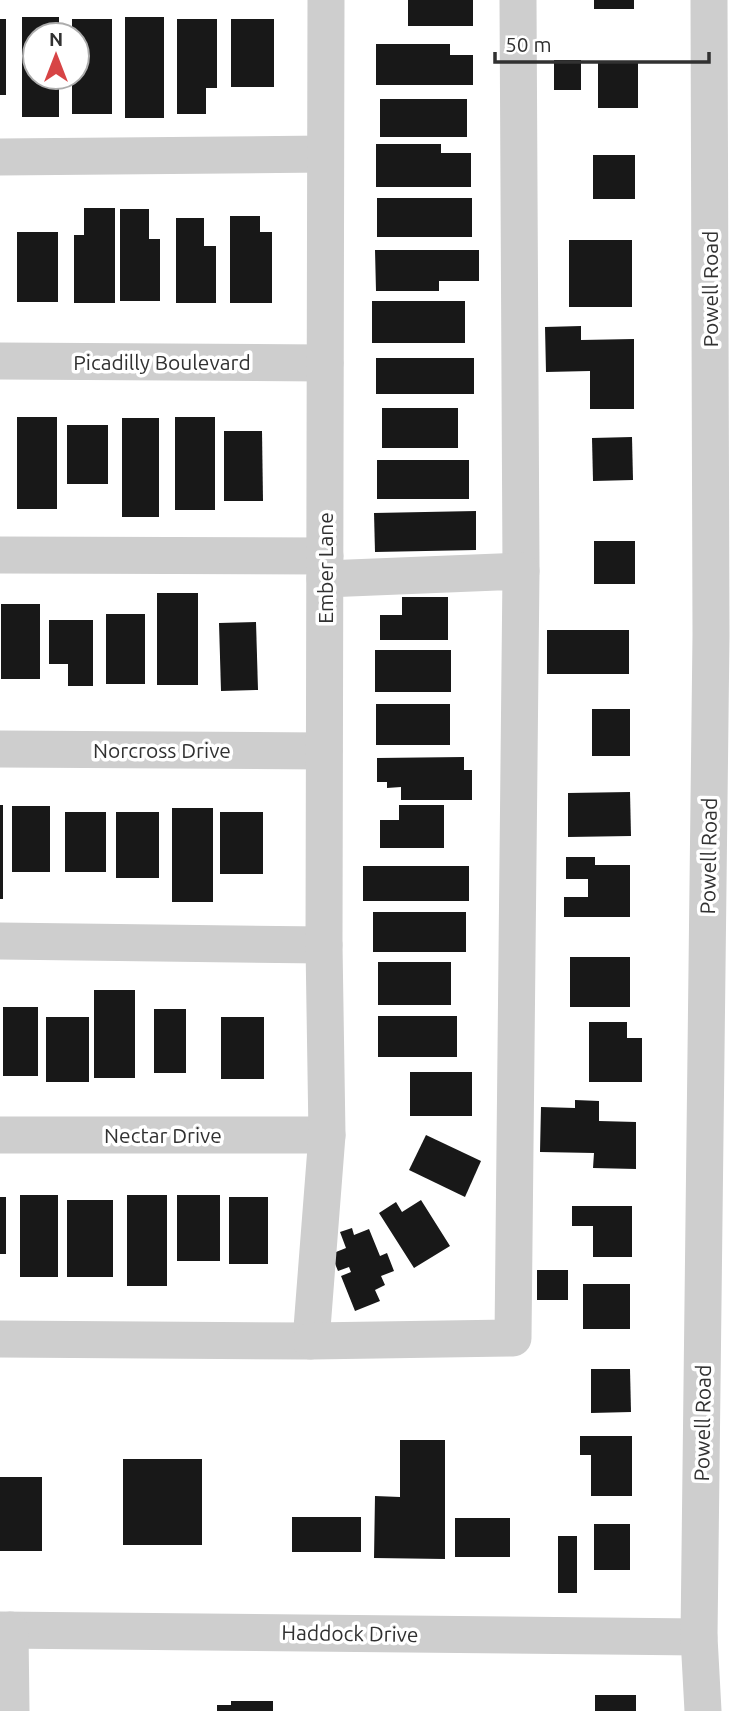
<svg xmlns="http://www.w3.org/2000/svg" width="740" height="1711" viewBox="0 0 740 1711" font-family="Ubuntu,sans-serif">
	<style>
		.building { fill: #181818 }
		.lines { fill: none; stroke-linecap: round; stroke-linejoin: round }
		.minor { stroke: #cecece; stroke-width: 37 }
		.labels { text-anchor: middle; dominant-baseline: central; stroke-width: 7; stroke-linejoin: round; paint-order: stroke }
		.street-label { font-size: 21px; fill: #313131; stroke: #fff }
	</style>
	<rect width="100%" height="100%" fill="#fff"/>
	<g class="building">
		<rect x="408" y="0" width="65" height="26"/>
		<rect x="594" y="0" width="40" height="9"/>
		<polygon points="22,17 59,17 59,35 35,35 35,77 59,77 59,117 22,117"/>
		<rect x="125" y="17" width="39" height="101"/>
		<rect x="0" y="19" width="6" height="76"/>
		<polygon points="72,19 112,19 112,114 72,114 72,77 77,77 77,35 72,35"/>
		<polygon points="177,19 217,19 217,88 206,88 206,114 177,114"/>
		<rect x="231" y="19" width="43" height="68"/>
		<polygon points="376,44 450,44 450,55 473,55 473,85 376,85"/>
		<rect x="554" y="60" width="27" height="30"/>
		<rect x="598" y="62" width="40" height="46"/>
		<rect x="380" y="99" width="87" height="38"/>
		<polygon points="376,144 441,144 441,153 471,153 471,187 376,187"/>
		<rect x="593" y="155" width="42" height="44"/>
		<rect x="377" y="198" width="95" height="39"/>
		<polygon points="84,208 115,208 115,303 74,303 74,235 84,235"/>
		<polygon points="120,209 149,209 149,239 160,239 160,301 120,301"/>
		<polygon points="230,216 260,216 260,232 272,232 272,303 230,303"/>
		<polygon points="176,218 204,218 204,246 216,246 216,303 176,303"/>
		<rect x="17" y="232" width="41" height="70"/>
		<rect x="569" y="240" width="63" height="67"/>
		<polygon points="375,250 479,250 479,281 439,281 439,291 376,291"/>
		<rect x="372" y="301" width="93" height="42"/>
		<polygon points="581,326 581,340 634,339 634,409 590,409 590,371 546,372 545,327"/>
		<rect x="376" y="358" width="98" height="36"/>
		<rect x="382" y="408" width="76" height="40"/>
		<rect x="17" y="417" width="40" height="92"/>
		<rect x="175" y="417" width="40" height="93"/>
		<rect x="122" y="418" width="37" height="99"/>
		<rect x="67" y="425" width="41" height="59"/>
		<polygon points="224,431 262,431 263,501 224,501"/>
		<polygon points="632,437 633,480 593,481 592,438"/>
		<rect x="377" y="460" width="92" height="39"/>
		<polygon points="476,511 476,550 375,552 374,513"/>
		<rect x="594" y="541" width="41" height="43"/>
		<rect x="157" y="593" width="41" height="92"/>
		<polygon points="402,597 448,597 448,640 380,640 380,615 402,615"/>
		<rect x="1" y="604" width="39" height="75"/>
		<rect x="106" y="614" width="39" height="70"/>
		<polygon points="49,620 93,620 93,686 68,686 68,664 49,664"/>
		<polygon points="256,622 258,690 221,691 219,623"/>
		<rect x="547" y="630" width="82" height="44"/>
		<rect x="375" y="650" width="76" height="42"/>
		<rect x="376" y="704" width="74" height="41"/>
		<rect x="592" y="709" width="38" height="47"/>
		<polygon points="464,757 464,770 472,770 472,800 401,800 401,787 387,788 387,782 377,782 377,758"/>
		<polygon points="630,792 631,836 568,837 568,793"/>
		<rect x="0" y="805" width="3" height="94"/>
		<polygon points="399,805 444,805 444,848 380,848 380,820 399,820"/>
		<rect x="12" y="806" width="38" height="66"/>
		<rect x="172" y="808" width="41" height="94"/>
		<rect x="65" y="812" width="41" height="60"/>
		<rect x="116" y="812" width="43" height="66"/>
		<rect x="220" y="812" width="43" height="62"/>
		<polygon points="566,857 595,857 595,865 630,865 630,917 564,917 564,897 588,897 588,879 566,879"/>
		<rect x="363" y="866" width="106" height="35"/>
		<rect x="373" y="912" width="93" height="40"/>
		<rect x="570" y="957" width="60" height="50"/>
		<rect x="378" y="962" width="73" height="43"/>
		<rect x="94" y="990" width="41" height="88"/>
		<rect x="3" y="1007" width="35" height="69"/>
		<rect x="154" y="1009" width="32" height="64"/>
		<rect x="378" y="1016" width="79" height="41"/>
		<rect x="46" y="1017" width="43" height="65"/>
		<rect x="221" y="1017" width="43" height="62"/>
		<polygon points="589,1022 627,1022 627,1038 642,1038 642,1082 589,1082"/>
		<rect x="410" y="1072" width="62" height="44"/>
		<polygon points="575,1100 599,1101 599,1121 636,1122 636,1169 593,1168 594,1153 540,1152 541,1107 575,1108"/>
		<polygon points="426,1135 481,1161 465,1197 409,1170"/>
		<rect x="20" y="1195" width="38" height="82"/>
		<rect x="127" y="1195" width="40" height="91"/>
		<rect x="177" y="1195" width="43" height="66"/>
		<rect x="0" y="1197" width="6" height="57"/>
		<rect x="229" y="1197" width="39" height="67"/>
		<rect x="67" y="1200" width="46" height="77"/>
		<polygon points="421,1200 450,1246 414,1268 379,1213 396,1202 402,1212"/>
		<polygon points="572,1206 632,1206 632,1257 593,1257 593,1226 572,1226"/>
		<polygon points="352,1228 354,1235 369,1229 380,1256 387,1253 394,1271 381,1276 385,1285 375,1290 380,1301 355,1311 341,1276 351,1272 349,1267 338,1271 331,1254 346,1248 340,1232"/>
		<rect x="537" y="1270" width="31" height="30"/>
		<rect x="583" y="1284" width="47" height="45"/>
		<polygon points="591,1369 630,1369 631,1412 591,1413"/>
		<polygon points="580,1436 632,1436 632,1496 591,1496 591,1455 580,1455"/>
		<polygon points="400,1440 445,1440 445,1559 374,1558 375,1496 400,1497"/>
		<rect x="123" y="1459" width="79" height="86"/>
		<rect x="0" y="1477" width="42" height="74"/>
		<rect x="292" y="1517" width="69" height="35"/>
		<rect x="455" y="1518" width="55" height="39"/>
		<rect x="594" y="1524" width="36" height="46"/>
		<rect x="558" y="1536" width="19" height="57"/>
		<rect x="595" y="1695" width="41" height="16"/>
		<polygon points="231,1701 273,1701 273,1711 217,1711 217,1705 231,1705"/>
	</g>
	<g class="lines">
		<g class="minor">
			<polyline points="518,0 521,571"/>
			<polyline points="0,157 325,154"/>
			<polyline points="0,361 325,363"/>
			<polyline points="0,555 325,556"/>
			<polyline points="0,749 324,751"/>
			<polyline points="0,941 324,945"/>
			<polyline points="0,1135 327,1135"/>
			<polyline points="0,1339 311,1341 327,1135 324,945 326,0"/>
			<polyline points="311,1341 513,1338 521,571 325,579"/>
			<polyline points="0,1630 699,1637"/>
			<polyline points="10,1630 11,1711"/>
			<polyline points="703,1711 699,1637 711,635 709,0"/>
		</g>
	</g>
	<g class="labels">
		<g class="street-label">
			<text transform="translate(710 289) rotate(-90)">Powell Road</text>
			<text x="162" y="362">Picadilly Boulevard</text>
			<text transform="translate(325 568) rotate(-90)">Ember Lane</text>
			<text x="162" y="750">Norcross Drive</text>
			<text transform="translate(708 856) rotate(-89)">Powell Road</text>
			<text x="163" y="1135">Nectar Drive</text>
			<text transform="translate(702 1423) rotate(-89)">Powell Road</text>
			<text transform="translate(350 1633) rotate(1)">Haddock Drive</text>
		</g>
	</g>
	<g transform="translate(56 56)"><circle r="33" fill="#ffffff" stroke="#adadad" stroke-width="2"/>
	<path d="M0-5L12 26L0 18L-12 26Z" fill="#d74445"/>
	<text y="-10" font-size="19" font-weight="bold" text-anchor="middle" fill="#313131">N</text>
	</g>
	<path d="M495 52v10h214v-10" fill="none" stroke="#313131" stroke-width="3.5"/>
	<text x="505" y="52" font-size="21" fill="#313131" stroke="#ffffff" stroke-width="5" paint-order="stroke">50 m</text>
</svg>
